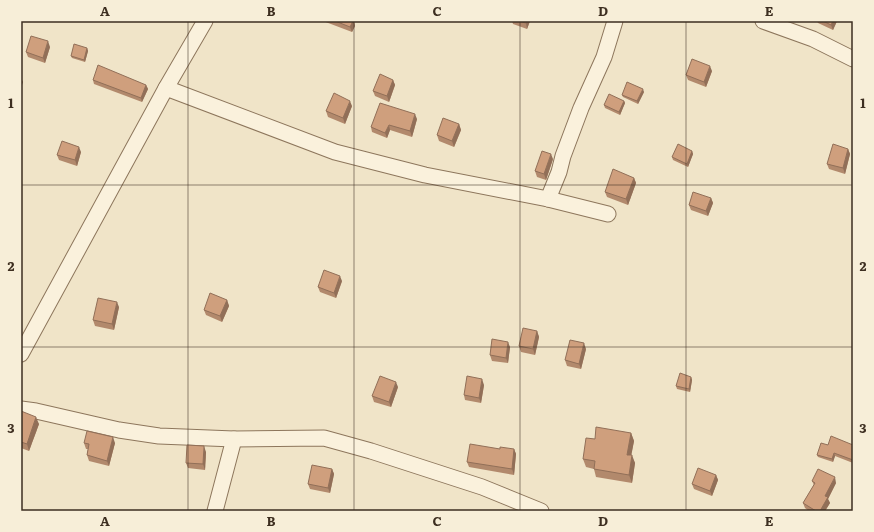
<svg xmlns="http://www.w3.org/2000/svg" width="874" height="532" viewBox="0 0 874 532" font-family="Literata,serif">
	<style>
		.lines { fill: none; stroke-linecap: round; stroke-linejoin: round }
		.minor-casing { stroke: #8d765c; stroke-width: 17 }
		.minor { stroke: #faf1dc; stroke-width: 15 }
		.wall { fill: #b2896c }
		.shaded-wall { fill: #916f58 }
		.building { fill: #cf9f7d; stroke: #916f58 }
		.grid { fill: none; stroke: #3d2e20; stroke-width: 1; stroke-opacity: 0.55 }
		.neatline { fill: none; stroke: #3d2e20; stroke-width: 1.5 }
		.grid-label { font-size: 13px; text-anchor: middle; font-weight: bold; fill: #3d2e20 }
	</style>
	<rect width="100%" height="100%" fill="#f0e4c8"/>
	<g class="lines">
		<g class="minor-casing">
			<g id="minor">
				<polyline points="763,21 813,39 853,59"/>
				<polyline points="166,88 335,152 425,175 548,199 608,214"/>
				<polyline points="548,199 559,172 563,156 581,108 604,57 615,21"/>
				<polyline points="21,354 166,88 205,21"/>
				<polyline points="21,409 36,411 119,430 159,436 234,439 324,438 371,451 482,487 541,511"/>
				<polyline points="215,511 234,439"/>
			</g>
		</g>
		<use href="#minor" class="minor"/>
	</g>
	<g class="wall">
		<polygon points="323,21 354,21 355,26 352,32"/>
		<polygon points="512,21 530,21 527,29 513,24"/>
		<polygon points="817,21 837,21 833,30 818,23"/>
		<polygon points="50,47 45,63 28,57 26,52"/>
		<polygon points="87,48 88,51 85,62 72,58 71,56"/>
		<polygon points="712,71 706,87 688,80 686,75"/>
		<polygon points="93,80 146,85 148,89 142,102 94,84"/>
		<polygon points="393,80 395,85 389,102 375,96 373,91"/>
		<polygon points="644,92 638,104 623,97 622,95"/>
		<polygon points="624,101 625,103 620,115 605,108 604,105"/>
		<polygon points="352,106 345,124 328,117 326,111"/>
		<polygon points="417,119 412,137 390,130 387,138 372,132 371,127"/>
		<polygon points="459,124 461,130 454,147 439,141 437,135"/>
		<polygon points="848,149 850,154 845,174 829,169 827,164"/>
		<polygon points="692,151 693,154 688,167 673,160 672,157"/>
		<polygon points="81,152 77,166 59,160 57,155"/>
		<polygon points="553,159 546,180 537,177 535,171"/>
		<polygon points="634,178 636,183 628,205 607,197 605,192"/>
		<polygon points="711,198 713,203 708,216 691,210 689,205"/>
		<polygon points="342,281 336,298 320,292 318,287"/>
		<polygon points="227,300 229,306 222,322 206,315 204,310"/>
		<polygon points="119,307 114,330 95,326 93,320"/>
		<polygon points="537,331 539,337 535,355 521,352 519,346"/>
		<polygon points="510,347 508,363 492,361 490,355"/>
		<polygon points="586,349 581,369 567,366 565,360"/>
		<polygon points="691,377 692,380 690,392 677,389 676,386"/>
		<polygon points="484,385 481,403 465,400 464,395"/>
		<polygon points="398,387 391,407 374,402 372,396"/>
		<polygon points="21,411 39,424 29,451 21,448"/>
		<polygon points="631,433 634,441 631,455 635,463 632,483 596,477 594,469 586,467 583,459 595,439"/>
		<polygon points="84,443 115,443 109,466 89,461 87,455 88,449 86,449"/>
		<polygon points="828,445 853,445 853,463 835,456 833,462 818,457 817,455"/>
		<polygon points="500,449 514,449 516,454 514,475 469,467 467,462"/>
		<polygon points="206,452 205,470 188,468 186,463"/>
		<polygon points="332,469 334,474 330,493 310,489 308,484"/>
		<polygon points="716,475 718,480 712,496 694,489 692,484"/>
		<polygon points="812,481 836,483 828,499 830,503 825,511 809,511 805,508 803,503 814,485"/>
	</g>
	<g class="shaded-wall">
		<polygon points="353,21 354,21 355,26 352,32 350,27"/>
		<polygon points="526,21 530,21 527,29 526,23"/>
		<polygon points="833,21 837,21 833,30 831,25"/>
		<polygon points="48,41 50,47 45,63 43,58"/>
		<polygon points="87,48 88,51 85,62 84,60"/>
		<polygon points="710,66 712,71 706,87 704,82"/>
		<polygon points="21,78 23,82 21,88"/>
		<polygon points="393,80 395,85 389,102 387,96"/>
		<polygon points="146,85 148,89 142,102 141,98"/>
		<polygon points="643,89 644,92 638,104 637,101"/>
		<polygon points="350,101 352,106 345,124 343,118"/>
		<polygon points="624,101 625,103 620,115 619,112"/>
		<polygon points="415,114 417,119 412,137 410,131"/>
		<polygon points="459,124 461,130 454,147 452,141"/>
		<polygon points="389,125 390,130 387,138 385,133"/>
		<polygon points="79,147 81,152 77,166 75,160"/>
		<polygon points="848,149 850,154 845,174 843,168"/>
		<polygon points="692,151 693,154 688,167 687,164"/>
		<polygon points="551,154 553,159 546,180 544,174"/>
		<polygon points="634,178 636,183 628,205 626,199"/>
		<polygon points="711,198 713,203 708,216 706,211"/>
		<polygon points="340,276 342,281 336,298 334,293"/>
		<polygon points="227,300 229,306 222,322 220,316"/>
		<polygon points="117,302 119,307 114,330 112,324"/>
		<polygon points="537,331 539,337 535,355 533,349"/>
		<polygon points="508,342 510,347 508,363 506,358"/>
		<polygon points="584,343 586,349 581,369 579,364"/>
		<polygon points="691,377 692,380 690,392 689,389"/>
		<polygon points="482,379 484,385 481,403 479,398"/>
		<polygon points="396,382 398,387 391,407 389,402"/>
		<polygon points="36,417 39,424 29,451 27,444"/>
		<polygon points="631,433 634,441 630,462 627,455"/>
		<polygon points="113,437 115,443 109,466 107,461"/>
		<polygon points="204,446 206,452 205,470 203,464"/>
		<polygon points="514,449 516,454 514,475 512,469"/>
		<polygon points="834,453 835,456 833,462 832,459"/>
		<polygon points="632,455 635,463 632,483 629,475"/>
		<polygon points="332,469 334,474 330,493 328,488"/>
		<polygon points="716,475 718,480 712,496 710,491"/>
		<polygon points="835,477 836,483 828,499 830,503 825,511 820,511 825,496"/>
	</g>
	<g class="building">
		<polygon points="335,21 353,21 350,27"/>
		<polygon points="518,21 526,21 526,23"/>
		<polygon points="823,21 833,21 831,25"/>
		<polygon points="31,36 48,41 43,58 26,52"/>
		<polygon points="74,44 87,48 84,60 71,56"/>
		<polygon points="692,59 710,66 704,82 686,75"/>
		<polygon points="98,65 146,85 141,98 93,80"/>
		<polygon points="380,74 393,80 387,96 373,91"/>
		<polygon points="627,82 643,89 637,101 622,95"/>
		<polygon points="334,93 350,101 343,118 326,111"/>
		<polygon points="609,94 624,101 619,112 604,105"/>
		<polygon points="380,103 415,114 410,131 389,125 385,133 371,127"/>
		<polygon points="443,118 459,124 452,141 437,135"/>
		<polygon points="62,141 79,147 75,160 57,155"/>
		<polygon points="678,144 692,151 687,164 672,157"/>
		<polygon points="833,144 848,149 843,168 827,164"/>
		<polygon points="542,151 551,154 544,174 535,171"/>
		<polygon points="613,169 634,178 626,199 605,192"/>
		<polygon points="693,192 711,198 706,211 689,205"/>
		<polygon points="324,270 340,276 334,293 318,287"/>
		<polygon points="210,293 227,300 220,316 204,310"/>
		<polygon points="98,298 117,302 112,324 93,320"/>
		<polygon points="523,328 537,331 533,349 519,346"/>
		<polygon points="492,339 508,342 506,358 490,355"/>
		<polygon points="570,340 584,343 579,364 565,360"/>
		<polygon points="680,373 691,377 689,389 676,386"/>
		<polygon points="380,376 396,382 389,402 372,396"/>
		<polygon points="467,376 482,379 479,398 464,395"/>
		<polygon points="21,411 36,417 27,444 21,442"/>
		<polygon points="596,427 631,433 627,455 632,455 629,475 594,469 595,461 583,459 586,438 595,439"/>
		<polygon points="87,431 113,437 107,461 87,455 89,444 84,443"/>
		<polygon points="831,436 853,445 853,460 834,453 832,459 817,455 821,443 828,445"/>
		<polygon points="470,444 500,449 500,447 514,449 512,469 467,462"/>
		<polygon points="187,445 204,446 203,464 186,463"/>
		<polygon points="312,465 332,469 328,488 308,484"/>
		<polygon points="698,468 716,475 710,491 692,484"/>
		<polygon points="818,469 835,477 825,496 828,497 820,511 816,511 803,503 815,483 812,481"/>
	</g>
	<path class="grid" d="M188 21V511M354 21V511M520 21V511M686 21V511M21 185H853M21 347H853"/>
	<rect width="874" height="532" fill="none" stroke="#f7eed8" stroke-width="44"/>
	<rect x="22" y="22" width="830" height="488" class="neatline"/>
	<g class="grid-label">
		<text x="105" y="16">A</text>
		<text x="271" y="16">B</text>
		<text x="437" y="16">C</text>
		<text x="603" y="16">D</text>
		<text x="769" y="16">E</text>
		<text x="11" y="108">1</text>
		<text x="863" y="108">1</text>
		<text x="11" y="271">2</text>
		<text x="863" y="271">2</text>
		<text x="11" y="433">3</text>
		<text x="863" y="433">3</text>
		<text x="105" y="526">A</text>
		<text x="271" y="526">B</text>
		<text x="437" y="526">C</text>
		<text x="603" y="526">D</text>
		<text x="769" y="526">E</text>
	</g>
</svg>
